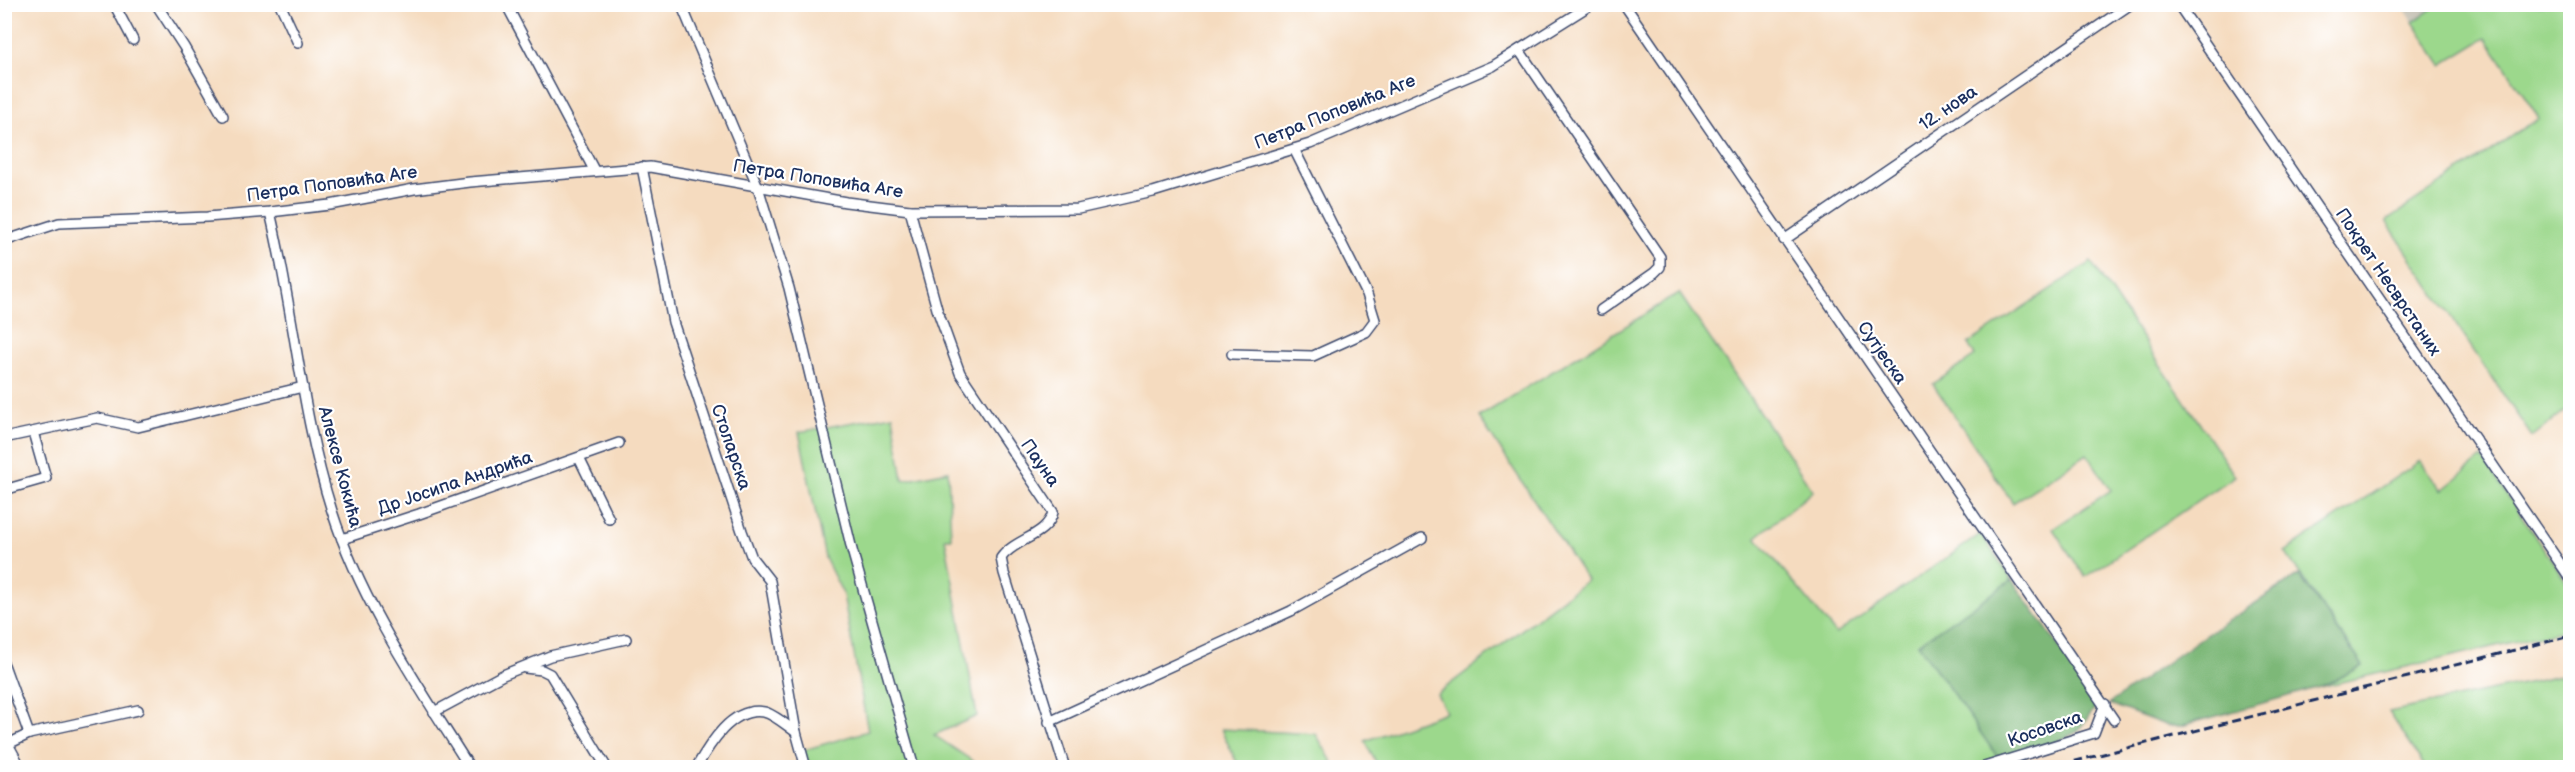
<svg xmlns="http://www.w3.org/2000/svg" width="2575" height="772" viewBox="0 0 2575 772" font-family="'Balsamiq Sans',sans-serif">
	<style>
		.industrial { fill: #c8c4b8 }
		.green { fill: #9cd88c; stroke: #5c8475; stroke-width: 1.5 }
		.forest { fill: #7db878; stroke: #4c746b; stroke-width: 1.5 }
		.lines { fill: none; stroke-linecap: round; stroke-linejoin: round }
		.minor-casing { stroke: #3c496d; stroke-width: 12 }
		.minor { stroke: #fff; stroke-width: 9 }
		.rail { stroke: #1b2f5e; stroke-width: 3; stroke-dasharray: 9 4.5; stroke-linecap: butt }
		.labels { text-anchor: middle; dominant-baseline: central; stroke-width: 4.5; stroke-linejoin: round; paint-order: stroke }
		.street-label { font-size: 18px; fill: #1b2f5e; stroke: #fff }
	</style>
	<rect width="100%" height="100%" fill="#fff"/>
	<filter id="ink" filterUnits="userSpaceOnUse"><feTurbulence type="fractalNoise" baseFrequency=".0167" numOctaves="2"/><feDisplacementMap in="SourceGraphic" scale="12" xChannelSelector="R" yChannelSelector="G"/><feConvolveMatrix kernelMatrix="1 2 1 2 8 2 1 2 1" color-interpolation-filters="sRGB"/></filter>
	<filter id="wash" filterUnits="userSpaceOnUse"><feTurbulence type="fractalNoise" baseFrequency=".008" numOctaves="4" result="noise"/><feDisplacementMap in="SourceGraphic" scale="24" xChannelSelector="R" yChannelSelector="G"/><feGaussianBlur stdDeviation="1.35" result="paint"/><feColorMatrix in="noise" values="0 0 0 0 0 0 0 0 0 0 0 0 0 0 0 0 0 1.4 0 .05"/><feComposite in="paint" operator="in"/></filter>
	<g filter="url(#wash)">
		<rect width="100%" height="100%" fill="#f5dbbf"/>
		<polygon class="industrial" points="2402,5 2439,5 2413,22"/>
		<g class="green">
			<polygon points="2439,4 2570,5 2570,407 2532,437 2386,221 2539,118 2486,38 2442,65 2413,22"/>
			<polygon points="2091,262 2235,476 2085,577 2053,529 2111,490 2087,454 2013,503 1933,384 1975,356 1968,344"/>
			<polygon points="1679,293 1813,491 1756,537 1836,634 1981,534 2012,580 1918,644 2004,766 1379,768 1365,741 1446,712 1437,694 1587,580 1479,417"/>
			<polygon points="893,415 903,480 948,471 951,538 945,538 977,716 934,735 974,762 976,767 810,767 804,750 868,731 843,594 825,558 799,432"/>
			<polygon points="2482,458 2570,587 2570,629 2320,687 2363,666 2285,552 2420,461 2442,490"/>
			<polygon points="2570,674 2570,767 2425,767 2389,712"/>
			<polygon points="1221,729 1316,734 1335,767 1239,767"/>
		</g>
		<g class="forest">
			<polygon points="2299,575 2363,666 2320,687 2181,726 2168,726 2109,704 2204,636"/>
			<polygon points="2012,580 2099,703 2077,732 2004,766 1918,644"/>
		</g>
	</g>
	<g filter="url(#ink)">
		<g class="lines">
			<g class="minor-casing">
				<g id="minor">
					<polyline points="114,4 133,40"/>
					<polyline points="156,4 184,47 223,116"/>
					<polyline points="280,4 298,43"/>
					<polyline points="506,4 594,170"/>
					<polyline points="681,4 758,187 789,288 852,550 914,768"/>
					<polyline points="1624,4 2114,720"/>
					<polyline points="2178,4 2570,578"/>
					<polyline points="1519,50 1660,257 1660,267 1654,273 1601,310"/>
					<polyline points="642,167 673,322 742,531 752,558 770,581 796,732 806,768"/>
					<path d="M910 210 937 309 960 373 1053 512C1048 536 1014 539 1001 558L1004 573 1065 768"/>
					<path d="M270 212C294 311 301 414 332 511 362 605 418 685 470 768"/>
					<polyline points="1784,240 2131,4"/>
					<polyline points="4,241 59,223 207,217 270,212 330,205 414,189 470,182 650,167 846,202 910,210 1078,209 1153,192 1310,144 1493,66 1592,4"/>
					<polyline points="1232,354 1313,356 1366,332 1375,320 1367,294 1294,149"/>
					<polyline points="4,438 97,418 138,427 303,387"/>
					<polyline points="579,458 609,519"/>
					<polyline points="4,490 46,478 33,432"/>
					<polyline points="342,539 419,514 619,443"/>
					<polyline points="4,665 29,734"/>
					<polyline points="525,668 542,670 550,674 607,768"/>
					<polyline points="434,712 503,675 550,656 626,639"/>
					<polyline points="1049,722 1291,611 1422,538"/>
					<polyline points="8,744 21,768"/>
					<polyline points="4,746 29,734 138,710"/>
					<path d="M696 768C709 745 732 706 764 712 774 714 787 726 796 732"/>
					<polyline points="1981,768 2094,733 2105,704"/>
				</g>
			</g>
			<use href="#minor" class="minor"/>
			<polyline class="rail" points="2048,768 2570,636"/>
		</g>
	</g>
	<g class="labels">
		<g class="street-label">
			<text transform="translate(1948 108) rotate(-34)">12. нова</text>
			<text transform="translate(1335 112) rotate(-22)">Петра Поповића Аге</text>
			<text transform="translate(818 179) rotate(9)">Петра Поповића Аге</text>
			<text transform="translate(332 184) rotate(-8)">Петра Поповића Аге</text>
			<text transform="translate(2388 282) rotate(56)">Покрет Несврстаних</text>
			<text transform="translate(1882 353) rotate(55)">Сутјеска</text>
			<text transform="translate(731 447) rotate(71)">Столарска</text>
			<text transform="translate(1040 463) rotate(55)">Пауна</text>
			<text transform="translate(340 467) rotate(75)">Алексе Кокића</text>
			<text transform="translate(455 483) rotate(-19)">Др Јосипа Андрића</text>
			<text transform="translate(2045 729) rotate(-19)">Косовска</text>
		</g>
	</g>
	<rect width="2575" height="772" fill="none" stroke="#fff" stroke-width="24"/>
</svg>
